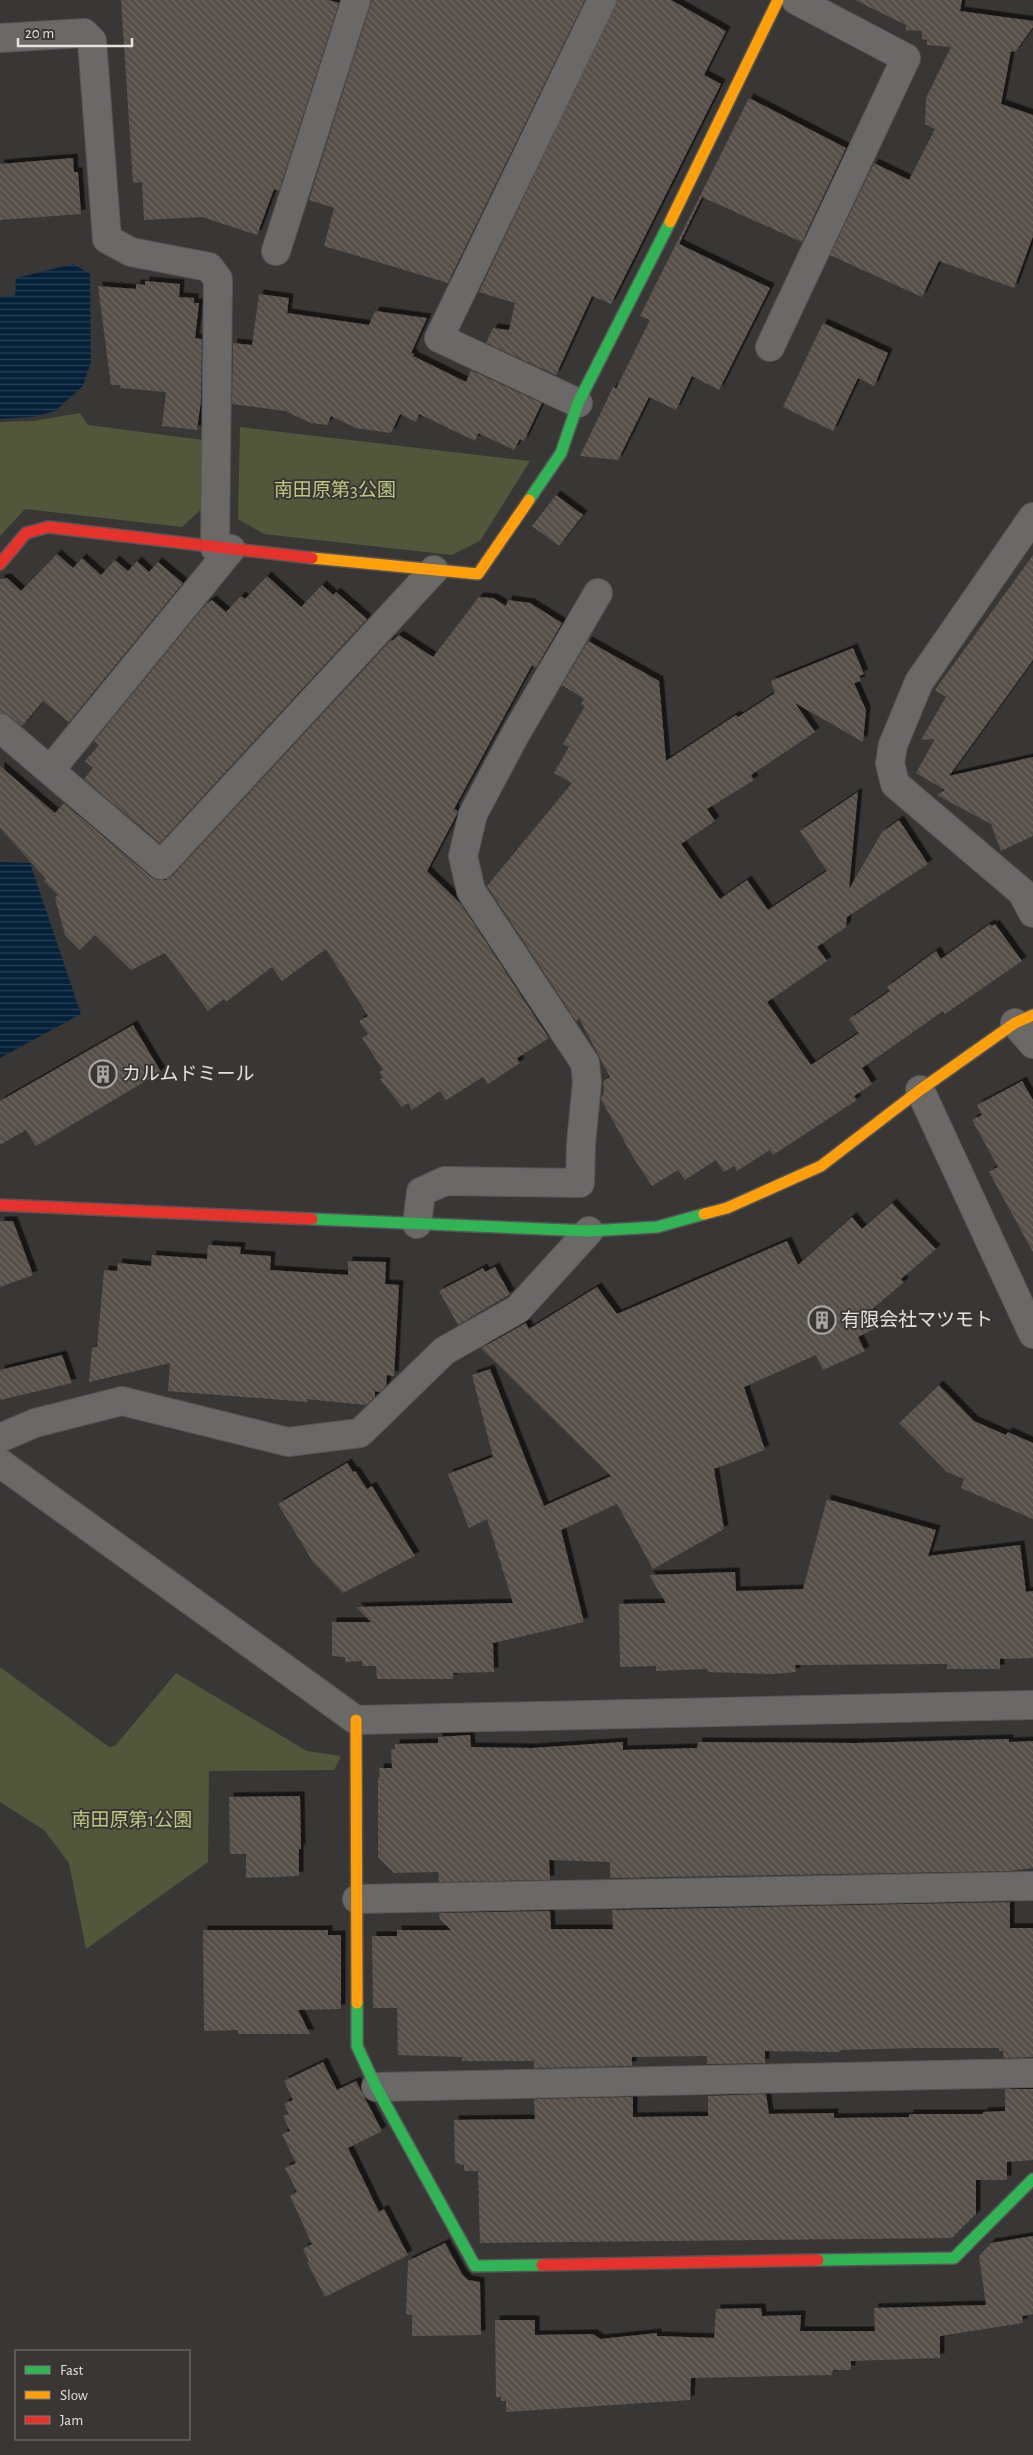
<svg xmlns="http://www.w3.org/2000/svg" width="1033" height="2455" viewBox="0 0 1033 2455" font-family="'Alegreya Sans','Noto Sans JP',sans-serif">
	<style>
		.green { fill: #52563b }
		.water { fill: url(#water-rules) }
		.building { fill: url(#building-back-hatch); filter: url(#shadow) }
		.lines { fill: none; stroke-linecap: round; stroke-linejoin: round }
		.street-casing { stroke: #575554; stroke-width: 30 }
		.fast-casing { stroke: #575554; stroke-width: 14 }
		.slow-casing { stroke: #575554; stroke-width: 14 }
		.jam-casing { stroke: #575554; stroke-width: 14 }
		.street { stroke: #6b6968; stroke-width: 28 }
		.fast { stroke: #30b455; stroke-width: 11 }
		.slow { stroke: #ff9f0a; stroke-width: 11 }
		.jam { stroke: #e5322d; stroke-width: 11 }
		.labels { text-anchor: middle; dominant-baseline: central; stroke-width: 4; stroke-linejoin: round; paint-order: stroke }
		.park-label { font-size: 19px; fill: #bcc881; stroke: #3a3634 }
		.poi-label { font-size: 19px; fill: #e4e1e0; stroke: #3a3634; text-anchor: start }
	</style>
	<defs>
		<pattern id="water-rules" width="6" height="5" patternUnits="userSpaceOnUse" patternTransform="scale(1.25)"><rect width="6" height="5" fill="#05213a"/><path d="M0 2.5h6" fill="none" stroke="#294156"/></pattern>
		<pattern id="building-back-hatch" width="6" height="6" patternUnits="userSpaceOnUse" patternTransform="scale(1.25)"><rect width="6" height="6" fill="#564f48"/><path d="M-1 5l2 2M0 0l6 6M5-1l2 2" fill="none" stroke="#6e6862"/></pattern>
		<filter id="shadow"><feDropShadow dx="4.5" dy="-4.5" stdDeviation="0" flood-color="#0009"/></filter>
	</defs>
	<rect width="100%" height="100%" fill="#393735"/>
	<g class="green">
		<polygon points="80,413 88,425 203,440 205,506 182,527 25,509 0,536 0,422 33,421"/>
		<polygon points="240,427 530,461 480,541 452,555 264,534 238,519"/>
		<polygon points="0,1667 109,1747 115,1746 176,1673 307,1751 341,1756 334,1770 209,1771 208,1862 86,1949 69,1863 44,1830 0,1802"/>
	</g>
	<g class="water">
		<polygon points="73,264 90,274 91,362 83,386 55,411 32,417 0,419 0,296 15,296 16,278"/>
		<polygon points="0,862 30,863 81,1014 0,1058"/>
	</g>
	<g class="building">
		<polygon points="121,0 328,0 339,3 279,191 274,189 257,235 202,217 144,220 142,182 133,183"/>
		<polygon points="372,0 585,0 448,283 324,246 334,208 309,200"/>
		<polygon points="617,0 671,0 726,31 704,75 721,84 611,304 592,296 556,375 486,343 493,328 509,330 515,303 479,292"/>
		<polygon points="855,0 962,0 960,11 1033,21 1033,27 1015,52 1011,51 1001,104 1033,115 1033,236 1014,288 939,261 922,297 830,255 874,163 909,180 935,129 925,124 926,98 951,47 927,45 927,40 922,39 922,31 906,30 906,25"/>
		<polygon points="749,98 846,148 802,242 702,197 679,244 770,288 719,390 692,376 676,410 649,397 618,460 580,456 613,387 616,389 650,320 640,316"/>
		<polygon points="73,158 74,172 78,172 81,214 0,220 0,164"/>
		<polygon points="145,281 180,284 179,297 194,298 194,303 199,303 195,338 202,339 201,400 197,430 162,426 166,392 120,388 120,385 111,385 98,286 136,289 136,284 145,285"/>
		<polygon points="259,294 289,298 287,313 369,325 375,311 427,318 411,353 414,354 413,356 466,382 471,370 542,403 524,441 520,439 514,450 478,433 475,441 419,414 416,422 400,414 391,433 356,428 331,416 327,425 311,423 285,411 232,404 233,343 252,345"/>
		<polygon points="823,323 888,353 874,386 858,378 833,431 783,407"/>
		<polygon points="556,495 583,515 559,546 532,526"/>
		<polygon points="57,554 73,568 82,558 101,575 115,560 128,571 137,561 149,572 158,562 183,583 69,722 43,701 22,726 10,716 0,713 0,579 7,578 21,591"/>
		<polygon points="1033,555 1033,660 949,776 1033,757 1033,836 1001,851 991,824 937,795 945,790 916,773 935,739 921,740 946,697 935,690"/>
		<polygon points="267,576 301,607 322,585 333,595 336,592 367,619 160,843 84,779 93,768 85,761 99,745 94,741 206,604 212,600 226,612 241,596 245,599"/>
		<polygon points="479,597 493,598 506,606 508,600 530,603 562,623 536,668 532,665 454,809 458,811 457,814 427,871 461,904 549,1038 517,1058 520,1063 488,1084 483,1077 446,1100 440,1091 412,1110 408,1103 402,1107 380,1079 383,1078 379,1072 383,1070 362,1038 368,1034 359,1021 368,1016 326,949 282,981 272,967 226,1002 224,999 208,1011 165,953 131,970 95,935 80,950 65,935 55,898 58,895 44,881 46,879 0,828 0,766 55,813 64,803 151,877 158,880 166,880 172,876 391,640 392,641 399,635 433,657"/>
		<polygon points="588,641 659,681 666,761 736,715 738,717 775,693 771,681 853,648 864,674 859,676 861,681 854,683 866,710 863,742 795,703 815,732 751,775 754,780 707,809 715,821 681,844 720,899 747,880 768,910 827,871 800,831 858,792 849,889 882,832 899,820 928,864 847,917 846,927 817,947 827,961 767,1002 811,1065 859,1033 849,1019 890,991 887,987 936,951 941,959 990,924 992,926 995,924 1022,961 945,1014 943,1011 862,1068 872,1084 854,1096 857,1100 773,1155 770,1150 737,1171 734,1166 724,1172 716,1160 685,1180 678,1170 652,1186 633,1157 601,1099 604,1091 603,1081 610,1077 579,1018 576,1021 487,886 572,783 554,773 569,747 563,744 585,706 581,704 584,699 562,685"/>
		<polygon points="133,1025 161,1072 36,1146 26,1130 0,1145 0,1101"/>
		<polygon points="1022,1081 1033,1100 1033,1252 989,1172 998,1167 972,1120 982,1115 977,1105"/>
		<polygon points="892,1203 936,1249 901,1279 904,1282 870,1311 878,1327 858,1337 865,1351 823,1370 816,1355 744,1387 765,1450 714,1469 724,1529 653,1569 617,1504 561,1530 584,1622 493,1643 494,1672 453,1673 453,1679 377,1679 376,1666 362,1666 362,1661 345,1662 345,1657 332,1656 332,1622 371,1622 356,1607 513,1603 487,1519 469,1528 448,1474 493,1457 472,1375 490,1369 544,1506 611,1476 481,1348 526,1323 529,1329 597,1287 617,1314 787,1241 798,1265 852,1217 862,1229"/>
		<polygon points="0,1221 13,1221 33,1275 0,1287"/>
		<polygon points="208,1245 241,1247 240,1254 271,1256 270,1270 348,1275 348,1261 386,1262 385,1284 399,1285 394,1376 387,1375 386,1386 380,1392 375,1391 375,1397 366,1405 306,1399 308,1402 168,1391 170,1363 89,1382 92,1348 97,1347 104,1270 117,1271 118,1263 151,1266 152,1255 207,1259"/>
		<polygon points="495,1267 510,1294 458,1325 439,1291 483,1268 485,1272"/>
		<polygon points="62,1355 72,1383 0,1400 0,1370"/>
		<polygon points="939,1385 974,1421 1006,1435 1008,1432 1033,1443 1033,1519 961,1488 964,1479 947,1472 899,1423"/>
		<polygon points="347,1463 353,1472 355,1471 367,1489 372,1486 415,1556 343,1593 313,1562 278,1504"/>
		<polygon points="827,1499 936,1530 928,1556 1020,1545 1026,1592 1033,1591 1033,1658 1000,1659 1000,1669 947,1669 947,1664 795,1665 796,1672 773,1674 708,1672 707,1669 656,1671 656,1666 620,1667 619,1604 666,1603 649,1575 735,1572 736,1591 803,1589"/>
		<polygon points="470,1735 471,1747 532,1748 623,1742 623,1750 697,1748 698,1742 856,1743 1009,1739 1009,1742 1033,1741 1033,1868 1008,1871 610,1878 610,1862 549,1860 550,1880 439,1882 438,1872 394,1873 378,1857 378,1777 380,1777 379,1768 392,1768 391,1750 395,1749 395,1744 438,1743 438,1737"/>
		<polygon points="300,1796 301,1849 299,1849 299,1876 246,1878 246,1854 230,1854 229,1797"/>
		<polygon points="1010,1902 1010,1928 1033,1928 1033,2057 1004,2058 1003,2051 999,2051 999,2048 917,2048 840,2050 840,2052 765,2051 765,2063 707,2064 707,2056 632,2057 632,2066 534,2068 534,2061 462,2061 462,2057 398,2055 397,2008 373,2008 372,1936 397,1936 397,1930 451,1930 440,1919 439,1913 550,1911 551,1929 613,1929 612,1910"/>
		<polygon points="203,1930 328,1930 328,1935 341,1935 341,2009 298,2010 310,2034 238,2034 238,2030 204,2031"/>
		<polygon points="323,2062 337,2090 356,2081 382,2131 348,2148 379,2212 384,2209 408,2255 325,2297 307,2262 309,2261 303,2249 312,2244 290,2196 297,2192 285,2168 296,2163 282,2134 290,2131 283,2116 289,2114 284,2104 293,2100 284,2081"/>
		<polygon points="1005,2089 1033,2089 1033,2160 1007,2162 1007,2180 976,2180 976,2214 952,2238 480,2243 478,2171 464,2171 464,2165 455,2163 454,2120 535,2119 534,2099 633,2097 633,2117 708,2116 708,2096 766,2094 769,2114 834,2113 834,2118 909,2117 909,2114 983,2114 983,2112 1005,2111"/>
		<polygon points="1033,2236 1033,2314 1022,2316 1023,2323 940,2336 940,2358 851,2361 851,2370 833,2370 832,2375 691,2378 690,2400 506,2412 506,2401 501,2401 501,2397 496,2397 495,2320 535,2320 535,2335 593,2334 600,2339 657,2333 657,2336 714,2338 716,2309 761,2308 762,2316 801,2315 800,2331 875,2331 874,2308 986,2305 979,2256 991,2243"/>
		<polygon points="445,2243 462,2274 468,2280 480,2282 481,2335 412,2336 412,2315 406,2314 408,2261"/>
	</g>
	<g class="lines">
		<g class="street-casing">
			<g id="street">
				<polyline points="0,38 84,33 92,41 107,239 131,252 209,267 218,279 215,548"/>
				<polyline points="276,251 356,0"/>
				<polyline points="770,347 906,58 796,0"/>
				<polyline points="578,403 439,338 602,0"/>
				<polyline points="1033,517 919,682 893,745 890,763 895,784 1022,892 1033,913"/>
				<polyline points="0,728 161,865 434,570"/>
				<polyline points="51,769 231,549"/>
				<polyline points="1015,1023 1033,1044"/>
				<polyline points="920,1090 1033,1334"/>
				<polyline points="417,1224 421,1192 445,1181 580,1183 581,1144 587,1082 585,1063 471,891 463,856 473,814 515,735 598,593"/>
				<polyline points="0,1438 35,1423 122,1401 288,1442 360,1433 444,1351 518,1309 589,1231"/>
				<polyline points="0,1463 356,1720 1033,1705"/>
				<polyline points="357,1899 1033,1886"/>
				<polyline points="376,2087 1033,2073"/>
			</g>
		</g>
		<g class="fast-casing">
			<g id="fast">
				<polyline points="529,500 561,453 578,403 670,222"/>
				<polyline points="312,1219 589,1231 657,1227 704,1214"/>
				<polyline points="357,2003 357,2046 376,2087 475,2266 542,2265"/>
				<polyline points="818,2260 954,2258 1033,2179"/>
			</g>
		</g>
		<g class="slow-casing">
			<g id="slow">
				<polyline points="670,222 778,0"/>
				<polyline points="312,558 478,574 529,500"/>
				<polyline points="704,1214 727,1208 821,1166 920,1090 1015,1023 1033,1015"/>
				<polyline points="356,1720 357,2003"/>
			</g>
		</g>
		<g class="jam-casing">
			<g id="jam">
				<polyline points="0,564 26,533 48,527 312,558"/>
				<polyline points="0,1205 312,1219"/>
				<polyline points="542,2265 818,2260"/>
			</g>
		</g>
		<use href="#street" class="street"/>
		<use href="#fast" class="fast"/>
		<use href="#slow" class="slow"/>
		<use href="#jam" class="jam"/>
	</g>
	<defs>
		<g id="building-ring" transform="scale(1.4375)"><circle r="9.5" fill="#3a3634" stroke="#a8a6a4" stroke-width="1.5"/><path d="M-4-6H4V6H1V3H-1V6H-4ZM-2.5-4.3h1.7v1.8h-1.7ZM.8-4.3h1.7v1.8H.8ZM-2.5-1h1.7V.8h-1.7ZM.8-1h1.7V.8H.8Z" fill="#a8a6a4"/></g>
	</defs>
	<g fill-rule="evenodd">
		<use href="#building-ring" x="103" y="1074"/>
		<use href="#building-ring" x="822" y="1320"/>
	</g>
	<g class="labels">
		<g class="park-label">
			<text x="335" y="490">南田原第3公園</text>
			<text x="132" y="1820">南田原第1公園</text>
		</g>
		<g class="poi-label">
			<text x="122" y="1074">カルムドミール</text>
			<text x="841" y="1320">有限会社マツモト</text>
		</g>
	</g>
	<rect x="15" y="2350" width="175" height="90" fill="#3a3634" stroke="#7e7a79"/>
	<rect x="25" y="2366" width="25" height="8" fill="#30b455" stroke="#7e7a79"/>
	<text x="60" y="2375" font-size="15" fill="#e4e1e0">Fast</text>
	<rect x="25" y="2391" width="25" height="8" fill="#ff9f0a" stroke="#7e7a79"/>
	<text x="60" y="2400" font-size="15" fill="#e4e1e0">Slow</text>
	<rect x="25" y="2416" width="25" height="8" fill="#e5322d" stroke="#7e7a79"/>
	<text x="60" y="2425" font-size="15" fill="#e4e1e0">Jam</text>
	<path d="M18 38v8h114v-8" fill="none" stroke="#e4e1e0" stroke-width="2.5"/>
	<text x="25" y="38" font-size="15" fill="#e4e1e0" stroke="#3a3634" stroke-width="4" paint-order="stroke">20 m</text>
</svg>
